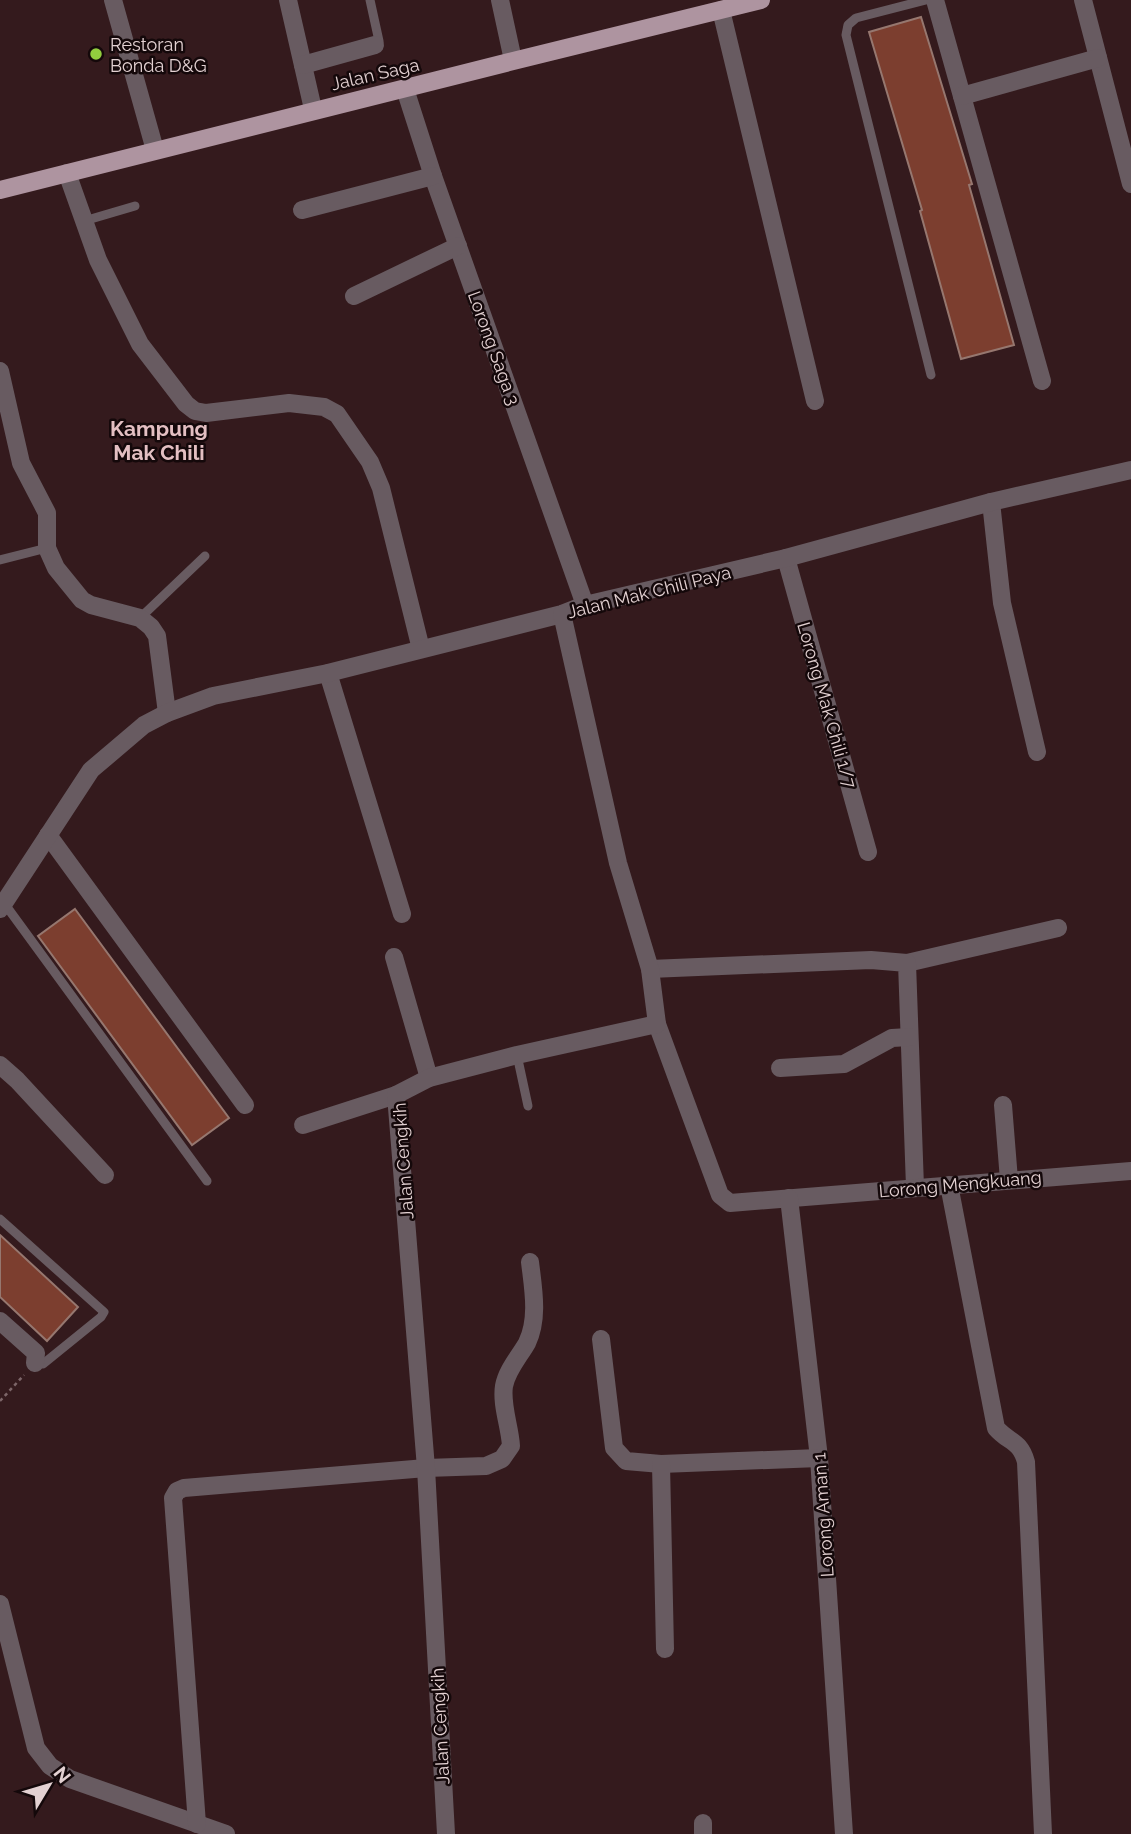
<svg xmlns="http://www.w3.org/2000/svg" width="1131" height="1834" viewBox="0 0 1131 1834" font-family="Raleway,sans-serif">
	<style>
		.building { fill: #7c3e2f; stroke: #96776f; stroke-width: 2 }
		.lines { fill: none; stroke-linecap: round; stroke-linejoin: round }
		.path { stroke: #7d6669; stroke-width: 2.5; stroke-dasharray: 3.5 3.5; stroke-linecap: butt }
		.service { stroke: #685b61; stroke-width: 9 }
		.minor { stroke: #685b61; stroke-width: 18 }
		.primary { stroke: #ae94a0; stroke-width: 18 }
		.poi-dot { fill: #92cd3e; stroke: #14080a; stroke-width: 2.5 }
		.labels { text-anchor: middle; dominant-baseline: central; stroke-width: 5; stroke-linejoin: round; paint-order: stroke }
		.poi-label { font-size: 18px; fill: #e3d1d2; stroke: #14080a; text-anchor: start }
		.street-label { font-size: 18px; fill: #e3d1d2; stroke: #14080a }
		.quarter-label { font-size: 21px; font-weight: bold; fill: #e3bfc2; stroke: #14080a }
	</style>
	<rect width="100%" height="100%" fill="#341a1d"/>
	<g class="building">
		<polygon points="921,17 972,184 969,185 1014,345 961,359 920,211 922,210 869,32"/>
		<polygon points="75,909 229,1118 192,1145 38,936"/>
		<polygon points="0,1235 78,1307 47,1341 0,1297"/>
	</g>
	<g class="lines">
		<polyline class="path" points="0,1401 24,1375"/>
		<g class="service">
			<polyline points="370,0 379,41 375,45"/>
			<polyline points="926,0 856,18 848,25 846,35 931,375"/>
			<polyline points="84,221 135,206"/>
			<polyline points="0,560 47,548"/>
			<polyline points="140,618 205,556"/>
			<polyline points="4,903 207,1181"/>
			<polyline points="517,1055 528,1106"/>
			<polyline points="0,1219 104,1312 101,1317 43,1364 35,1363"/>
		</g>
		<g class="minor">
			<polyline points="113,0 155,150"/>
			<polyline points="288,0 313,109"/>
			<polyline points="500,0 513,60"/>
			<polyline points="935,0 1042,381"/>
			<polyline points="1083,0 1131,184"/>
			<polyline points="721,10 815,401"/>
			<polyline points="303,65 375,45"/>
			<polyline points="405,89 433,176 585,605"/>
			<polyline points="962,96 1098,58"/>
			<polyline points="67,173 98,260 140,344 186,404 195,411 206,413 289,403 324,407 337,414 370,462 381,488 421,649"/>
			<polyline points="302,210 433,176"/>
			<polyline points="354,296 458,246"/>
			<polyline points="0,371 21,463 47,513 47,548 56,568 82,600 91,605 140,618 151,627 157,636 167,713"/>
			<polyline points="991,502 1002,603 1037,752"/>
			<polyline points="786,558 868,852"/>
			<polyline points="328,673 402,914"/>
			<polyline points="48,835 245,1105"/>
			<polyline points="0,909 91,770 144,725 167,713 213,696 328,673 562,614 585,605 786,558 991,502 1131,470"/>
			<polyline points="394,957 429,1078"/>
			<polyline points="907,963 1058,928"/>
			<polyline points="650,969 871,960 907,963 915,1187"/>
			<polyline points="657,1024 720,1195 730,1203 1131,1171"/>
			<polyline points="0,1065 17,1080 105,1175"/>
			<polyline points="780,1068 844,1064 892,1038 909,1037"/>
			<polyline points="1003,1105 1009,1180"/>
			<polyline points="303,1125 396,1095"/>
			<path d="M949 1185 996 1428C1009 1443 1020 1440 1026 1462L1043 1834"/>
			<polyline points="789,1198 819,1458 844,1834"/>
			<polyline points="0,1321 36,1353 35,1363"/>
			<polyline points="601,1339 614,1448 626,1461 661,1464 819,1458"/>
			<polyline points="661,1464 665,1649"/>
			<polyline points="0,1604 36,1748 50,1766 70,1779 226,1834"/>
			<path d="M197 1824 173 1498 177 1491 184 1488 426 1468 486 1466 502 1459 511 1446C510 1427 501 1405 504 1386 507 1370 519 1357 527 1343 539 1318 533 1288 530 1262"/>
			<polyline points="446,1834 426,1468 396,1095 429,1078 517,1055 657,1024 650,969 618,863 562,614"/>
			<polyline points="703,1834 703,1823"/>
		</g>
		<path class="primary" d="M0 190C253 126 507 62 761 0"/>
	</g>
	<circle class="poi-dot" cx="96" cy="54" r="7"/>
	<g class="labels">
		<g class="poi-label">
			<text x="110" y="44">Restoran<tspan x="110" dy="21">Bonda D&amp;G</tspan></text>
		</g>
		<g class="street-label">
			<text transform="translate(375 74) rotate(-13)">Jalan Saga</text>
			<text transform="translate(494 348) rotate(70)">Lorong Saga 3</text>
			<text transform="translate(649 592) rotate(-14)">Jalan Mak Chili Paya</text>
			<text transform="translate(827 705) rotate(74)">Lorong Mak Chili 1/7</text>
			<text transform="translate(403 1161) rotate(-94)">Jalan Cengkih</text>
			<text transform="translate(960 1184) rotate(-5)">Lorong Mengkuang</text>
			<text transform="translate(823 1515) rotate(-94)">Lorong Aman 1</text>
			<text transform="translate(440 1726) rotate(-93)">Jalan Cengkih</text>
		</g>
		<g class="quarter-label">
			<text x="159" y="428">Kampung<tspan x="159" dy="24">Mak Chili</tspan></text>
		</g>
	</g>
	<g transform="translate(49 1785) rotate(52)" stroke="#14080a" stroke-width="5" paint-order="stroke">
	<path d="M0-5L12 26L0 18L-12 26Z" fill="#e3d1d2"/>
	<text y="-10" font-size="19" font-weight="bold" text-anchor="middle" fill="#e3d1d2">N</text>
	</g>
</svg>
